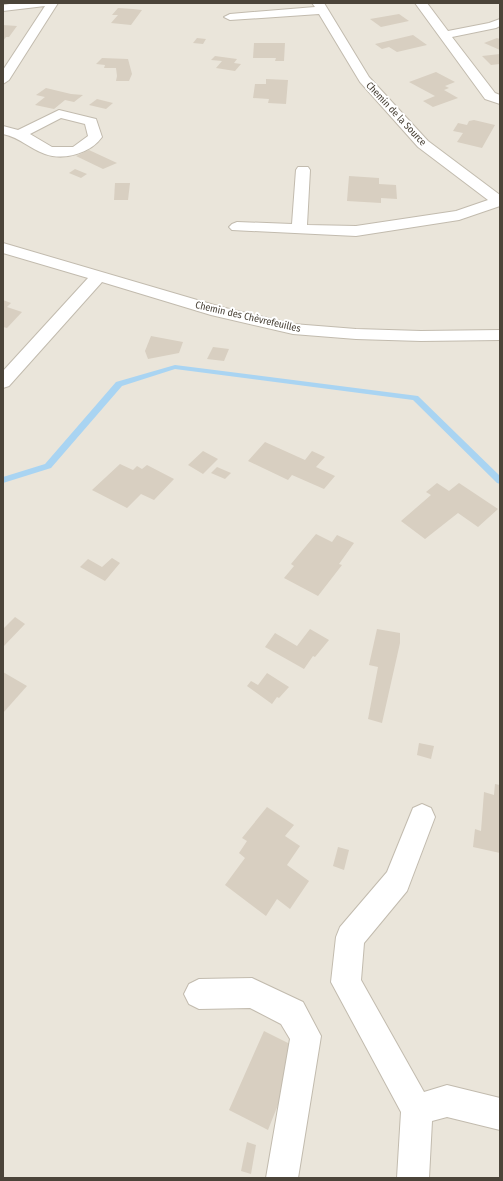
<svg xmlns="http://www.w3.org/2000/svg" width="503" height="1181" viewBox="0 0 503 1181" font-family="'Fira Sans Condensed',sans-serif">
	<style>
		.residential { fill: #eae5da }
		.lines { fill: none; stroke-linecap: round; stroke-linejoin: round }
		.stream { fill: #a9d4f2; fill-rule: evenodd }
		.building { fill: #d8cfc1 }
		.minor-casing { stroke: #c2bbae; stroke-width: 2 }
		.minor { fill: #fff; fill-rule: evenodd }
		.labels { text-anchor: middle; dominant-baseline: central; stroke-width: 4; stroke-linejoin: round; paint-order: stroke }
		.far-street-label { font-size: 10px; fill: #4b4439; stroke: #fff }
	</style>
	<rect width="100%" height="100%" fill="#f6f3ec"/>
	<rect class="residential" x="3" y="3" width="497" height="1175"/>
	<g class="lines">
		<polygon class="stream" points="175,365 418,396 500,476 500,484 497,483 413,400 175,369 122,386 51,468 3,483 3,477 45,464 116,382"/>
	</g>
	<g class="building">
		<polygon points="118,8 133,9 142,10 131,25 111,23 118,15 112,15"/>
		<polygon points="399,14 409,21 381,27 370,19"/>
		<polygon points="3,25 17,26 9,37 6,37 3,41"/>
		<polygon points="413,35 427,45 397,52 389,47 382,49 375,44"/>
		<polygon points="197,38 206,39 203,44 193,43"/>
		<polygon points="497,38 500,39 500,50 484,43"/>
		<polygon points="254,43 285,43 284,61 275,61 276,58 253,58"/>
		<polygon points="500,54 500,64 491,65 482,56"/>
		<polygon points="215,56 237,59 234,63 241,64 235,71 216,68 222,61 211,60"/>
		<polygon points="102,58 128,59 132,74 129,81 116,81 117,76 116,68 104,68 105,65 96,64"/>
		<polygon points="436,72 455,82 445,86 449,88 444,90 458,98 433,107 423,101 435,96 409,82"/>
		<polygon points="266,79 288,80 286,104 268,103 269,99 253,98 255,84 266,84"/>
		<polygon points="46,88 71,94 83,95 74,102 65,100 54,109 35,105 45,97 36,95"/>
		<polygon points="97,99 113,103 106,109 89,105"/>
		<polygon points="474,120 495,125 482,148 457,142 463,133 453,131 458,123 467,125 469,121"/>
		<polygon points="89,150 117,163 103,169 76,156"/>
		<polygon points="75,169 87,174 81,178 69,173"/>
		<polygon points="349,176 379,178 379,184 396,185 397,199 381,198 381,203 347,201"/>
		<polygon points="115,183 130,183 128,200 114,200"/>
		<polygon points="3,300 11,303 7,307 22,312 7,328 3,327"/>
		<polygon points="151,336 183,342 179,353 148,359 145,351"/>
		<polygon points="213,347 229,349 224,361 207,359"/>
		<polygon points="265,442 305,460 312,451 325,457 316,467 335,476 324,489 292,475 288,480 248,461"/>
		<polygon points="203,451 218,459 203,474 188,465"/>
		<polygon points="120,464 133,470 137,466 142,469 147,465 174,479 154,500 141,494 127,508 92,490"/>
		<polygon points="217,467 231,473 225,479 211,473"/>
		<polygon points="437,483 449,491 459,483 498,509 478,527 458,513 425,539 401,521 431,495 426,492"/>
		<polygon points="316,534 332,542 337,535 354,543 339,564 342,565 318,596 284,578 294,566 291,564"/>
		<polygon points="112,558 120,563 105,581 80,567 88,559 102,567"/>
		<polygon points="15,617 25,624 3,647 3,629"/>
		<polygon points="310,629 329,640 315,657 313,656 304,669 265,647 275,633 297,646"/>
		<polygon points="377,629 400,633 400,643 382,723 368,719 378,667 369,665"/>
		<polygon points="3,672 27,686 3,713"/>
		<polygon points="267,673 289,687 279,698 277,697 272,704 247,686 251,681 258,685"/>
		<polygon points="419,743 434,746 431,759 417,755"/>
		<polygon points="495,784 500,785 500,853 473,847 475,829 481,831 484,792 494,795"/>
		<polygon points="267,807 294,825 285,836 300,846 287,865 309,881 290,909 277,899 266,916 225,885 245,858 239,853 247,841 242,838"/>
		<polygon points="338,847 349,850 344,870 333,866"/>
		<polygon points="264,1031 290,1044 287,1052 297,1057 268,1130 229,1110"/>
		<polygon points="247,1142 256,1145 251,1174 241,1171"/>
	</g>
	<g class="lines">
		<g class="minor-casing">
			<g id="minor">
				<polygon points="16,3 58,3 9,80 3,84 3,70 45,6 3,11 3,5"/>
				<polygon points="312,3 324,3 369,77 428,141 500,195 500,206 459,220 356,236 232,230 229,227 232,224 237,222 292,224 296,170 298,167 308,167 310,170 307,225 356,226 456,211 488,200 418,147 360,82 319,14 230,20 224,17 230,14 315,7"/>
				<polygon points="415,3 427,3 448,31 489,23 500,19 500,26 496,28 452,37 495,93 500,95 500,104 485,99"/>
				<path d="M59 110 96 119 102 137C91 153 64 161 45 154 30 149 21 138 3 134V126L18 130ZM61 118 85 124 88 136 73 147H52L30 134Z"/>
				<polygon points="3,243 221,307 293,324 356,329 421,331 500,330 500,340 421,341 356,339 293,334 211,315 102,282 9,386 3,388 3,371 88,278 3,253"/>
				<polygon points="422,804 431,808 435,817 407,891 364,943 361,980 424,1092 447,1085 500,1098 500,1130 447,1117 432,1121 429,1178 397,1178 401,1112 331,982 336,937 340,927 387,872 413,808"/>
				<polygon points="252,978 303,1002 321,1036 298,1178 266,1178 290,1039 281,1024 250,1008 199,1009 189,1004 184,994 189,984 199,979"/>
			</g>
		</g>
		<use href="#minor" class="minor"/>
	</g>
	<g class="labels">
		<g class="far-street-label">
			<text transform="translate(396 114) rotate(47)">Chemin de la Source</text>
			<text transform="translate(248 317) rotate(13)">Chemin des Chèvrefeuilles</text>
		</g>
	</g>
	<rect width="503" height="1181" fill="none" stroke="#4b4439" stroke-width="8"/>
</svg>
